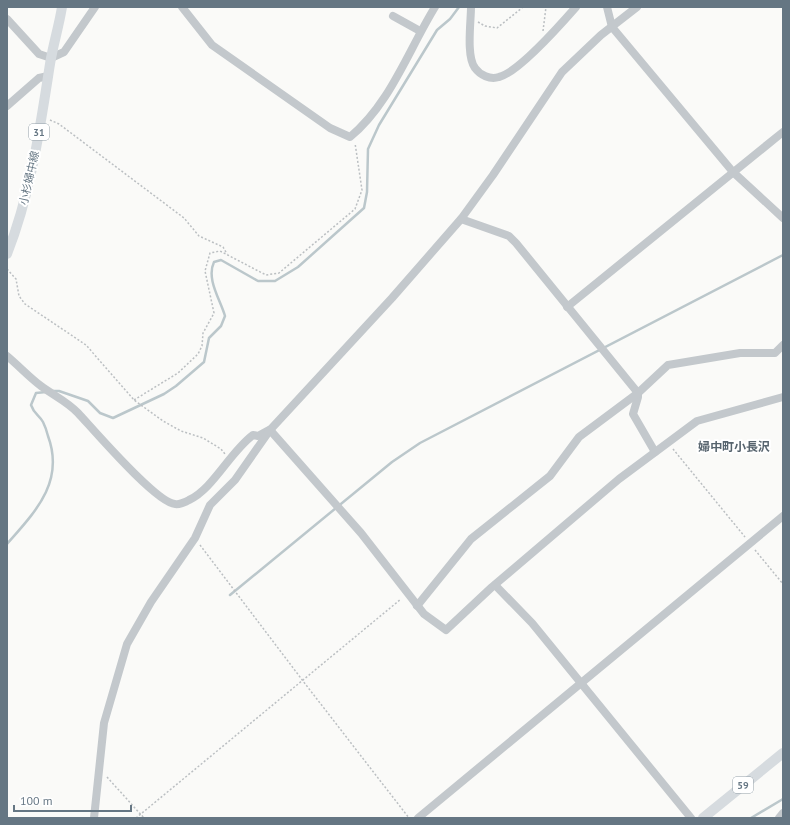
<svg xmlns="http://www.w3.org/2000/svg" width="790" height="825" viewBox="0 0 790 825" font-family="'PT Sans','Noto Sans JP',sans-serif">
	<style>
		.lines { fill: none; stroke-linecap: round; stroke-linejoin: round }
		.stream { stroke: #bbc7cb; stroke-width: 2.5 }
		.path { stroke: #bbbfc2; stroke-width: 1.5; stroke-dasharray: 2 2; stroke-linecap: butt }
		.minor { stroke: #c3c8cc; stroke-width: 8 }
		.major { stroke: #d6dbdf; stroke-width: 10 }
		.labels { text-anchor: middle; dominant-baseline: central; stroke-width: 4; stroke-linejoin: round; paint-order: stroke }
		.shield { fill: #fff; stroke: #939fa8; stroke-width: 1 }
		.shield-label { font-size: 10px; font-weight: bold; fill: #657683 }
		.street-label { font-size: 11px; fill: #657683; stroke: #fff }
		.neighbourhood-label { font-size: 12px; font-weight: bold; fill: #57646e; stroke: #fff }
	</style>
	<rect width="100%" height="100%" fill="#fafaf8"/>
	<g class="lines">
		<g class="stream">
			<path d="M53 391H59L88 401 100 413 113 418 164 394 176 386 204 362 209 338 221 326 225 316C220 299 206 279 214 262L221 260 258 281H275L298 267 364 208 367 192 368 149 379 125 437 30 450 19 459 7"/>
			<path d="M7 544C35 512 65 482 48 436 47 432 45 426 43 422 39 415 34 414 31 405L36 393 46 392"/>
			<polyline points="230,595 392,462 420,443 783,255"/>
			<polyline points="751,818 783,799"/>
		</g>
		<g class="path">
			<polyline points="478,22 485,26 497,28 523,7"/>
			<polyline points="543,31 546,7"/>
			<polyline points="50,120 59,124 184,218 199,236 223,247 227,254"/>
			<polyline points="7,269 16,279 19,296 25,304 86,345 134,400 163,421 181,431 203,438 221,449 225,454"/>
			<polyline points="134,400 178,373 198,354 202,346 203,333 214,313 205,271 210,253 220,251 266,275 279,273 355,209 362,190 355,143"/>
			<polyline points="673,449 745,537"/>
			<polyline points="200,545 303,681 409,818"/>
			<polyline points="755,550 783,584"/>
			<polyline points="107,777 144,818"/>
			<polyline points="136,818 401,599"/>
		</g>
		<g class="minor">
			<path d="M182 7 212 45 330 128 350 137C390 104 408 51 435 7"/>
			<path d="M471 7C471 22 466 56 475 68 480 75 490 80 499 77 519 72 562 23 576 7"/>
			<polyline points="607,7 612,27 733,172 783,218"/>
			<polyline points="393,16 420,31"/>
			<polyline points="7,19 39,54 51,58 64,52 95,7"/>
			<polyline points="7,106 39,78 48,76"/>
			<polyline points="461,219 509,236 516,243 638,393 638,397 633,414 655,452"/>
			<polyline points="567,307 783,132"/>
			<path d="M7 356C19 366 29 377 41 386 53 395 68 402 78 413 93 429 156 503 175 504 178 505 186 502 189 500 213 489 230 452 253 435L258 436 269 430"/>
			<polyline points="270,430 361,533 424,614 446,630 492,587 619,479 697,421 783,397"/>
			<polyline points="495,585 532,623 691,818"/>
			<polyline points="417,606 471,539 550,476 579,437 638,393 668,365 740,353 775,353 783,345"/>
			<polyline points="94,818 104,723 127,644 151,602 195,538 210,505 235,480 270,430 392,298 461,219 493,175 562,72 601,35 637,7"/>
			<polyline points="418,818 783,516"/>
			<polyline points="779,818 783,813"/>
		</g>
		<g class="major">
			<path d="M7 254C31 193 40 128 50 64 53 45 59 26 62 7"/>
			<polyline points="703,818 783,753"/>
		</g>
	</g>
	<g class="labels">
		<g class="shield">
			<rect x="29" y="124" width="20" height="16" rx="3"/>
			<rect x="733" y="777" width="20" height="16" rx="3"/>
		</g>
		<g class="shield-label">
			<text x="39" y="132">31</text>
			<text x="743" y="785">59</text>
		</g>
		<g class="street-label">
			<text transform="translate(29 178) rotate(-77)">小杉婦中線</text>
		</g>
		<g class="neighbourhood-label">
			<text x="734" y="446">婦中町小長沢</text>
		</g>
	</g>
	<rect width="790" height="825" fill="none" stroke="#657683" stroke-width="16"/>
	<path d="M14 805v6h117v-6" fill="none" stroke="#657683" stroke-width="2"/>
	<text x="20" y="805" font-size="12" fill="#657683" stroke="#ffffff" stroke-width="3" paint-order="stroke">100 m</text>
</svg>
